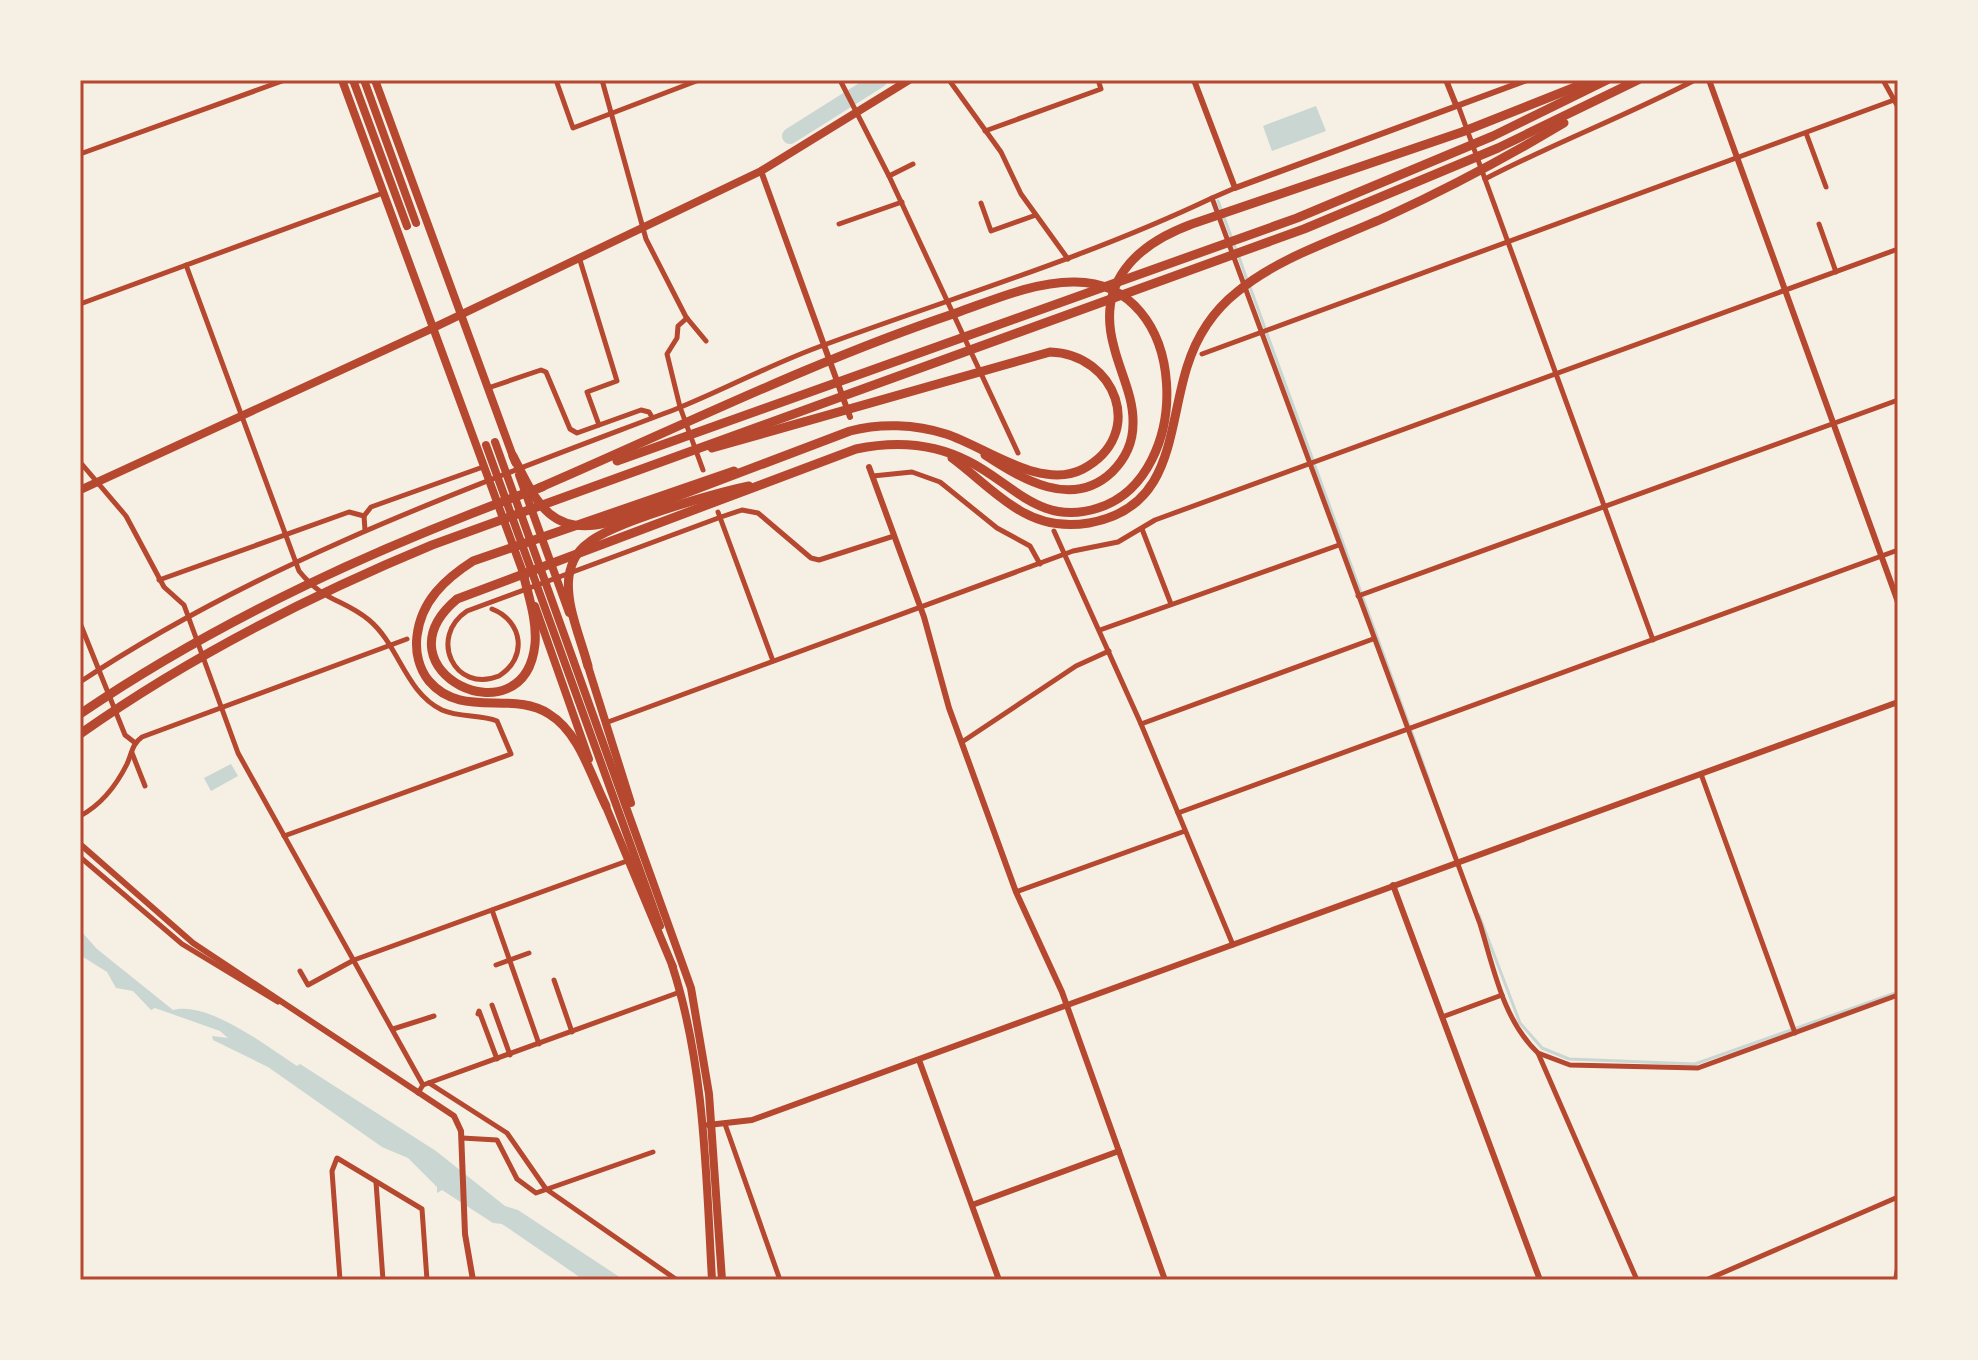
<svg xmlns="http://www.w3.org/2000/svg" width="1978" height="1360" viewBox="0 0 1978 1360" font-family="Helvetica,sans-serif">
	<style>
		.water { fill: #c9d6d2 }
		.lines { fill: none; stroke-linecap: round; stroke-linejoin: round }
		.stream { stroke: #c9d6d2; stroke-width: 3 }
		.river { stroke: #c9d6d2; stroke-width: 16 }
		.minor { stroke: #b5482f; stroke-width: 5 }
		.tertiary { stroke: #b5482f; stroke-width: 6 }
		.primary { stroke: #b5482f; stroke-width: 8 }
		.trunk { stroke: #b5482f; stroke-width: 8 }
		.motorway { stroke: #b5482f; stroke-width: 9 }
		.neatline { fill: none; stroke: #b5482f; stroke-width: 3 }
	</style>
	<rect width="100%" height="100%" fill="#f6efe4"/>
	<g class="water">
		<polygon points="1316,106 1326,131 1272,151 1263,126"/>
		<polygon points="231,764 238,776 211,791 204,778"/>
		<path d="M80 930 97 949 173 1010C209 1001 266 1046 297 1066L300 1064 436 1151 505 1206 518 1210 624 1280H584L502 1224 493 1223 442 1190 437 1193V1187L408 1158 382 1147 268 1067 213 1040 212 1036 228 1038 220 1031 155 1008 151 1010 133 991 116 988 107 972 80 955Z"/>
	</g>
	<g class="lines">
		<g class="stream">
			<polyline points="1218,201 1236,250"/>
			<polyline points="1239,257 1247,280"/>
			<polyline points="1250,287 1429,780"/>
			<polyline points="1479,915 1520,1023 1542,1048 1569,1059 1695,1064 1898,992"/>
		</g>
		<polyline class="river" points="790,136 879,80"/>
		<g class="minor">
			<polyline points="556,80 573,128 699,80"/>
			<polyline points="602,80 646,239 686,317 706,341"/>
			<polyline points="840,80 889,176 1018,453"/>
			<polyline points="949,80 1001,152 1021,194 1068,259"/>
			<polyline points="1883,80 1898,107"/>
			<polyline points="1458,105 1653,640"/>
			<polyline points="985,131 1101,89 1098,80"/>
			<polyline points="1806,133 1826,187"/>
			<polyline points="80,154 285,80"/>
			<polyline points="889,176 913,164"/>
			<path d="M1485 179C1554 143 1626 116 1695 80"/>
			<polyline points="1212,198 1235,188"/>
			<polyline points="981,203 991,231 1036,215"/>
			<polyline points="839,224 902,202"/>
			<polyline points="1819,224 1836,272"/>
			<polyline points="579,257 617,381 587,392 599,425"/>
			<path d="M186 265 299 571C325 603 342 598 369 620 399 645 405 692 442 710 460 718 480 714 497 721L511 754 284 836"/>
			<polyline points="80,304 383,193"/>
			<polyline points="687,318 678,326 677,338 667,354 680,407 703,470"/>
			<polyline points="1202,354 1894,100"/>
			<polyline points="488,388 541,370 546,372 570,429 577,433 641,410 649,412 652,417"/>
			<polyline points="80,462 126,516 164,587 184,605 238,753 423,1085"/>
			<polyline points="873,476 912,472 940,482 997,528 1030,546 1040,564"/>
			<polyline points="718,512 773,661"/>
			<polyline points="1142,529 1171,604"/>
			<polyline points="365,530 364,516 371,507 483,467"/>
			<polyline points="1054,531 1141,724 1233,945"/>
			<polyline points="159,580 349,512 364,516"/>
			<polyline points="1358,596 1898,400"/>
			<path d="M492 609C523 621 528 658 499 676 454 694 428 637 467 611L721 517 742 510 758 513 811 558 819 560 894 536"/>
			<polyline points="80,623 125,735 134,742"/>
			<polyline points="1100,630 1339,545"/>
			<path d="M80 682C264 560 471 487 676 409 726 389 773 363 824 345 954 297 1086 258 1212 198L1480 924C1494 969 1503 1020 1538 1053L1637 1280"/>
			<polyline points="608,722 1073,551 1118,542 1155,520 1898,249"/>
			<polyline points="1141,724 1373,639"/>
			<polyline points="962,742 1076,666 1109,651"/>
			<polyline points="132,753 145,786"/>
			<polyline points="1701,774 1795,1033"/>
			<polyline points="1178,813 1898,550"/>
			<path d="M80 816C101 805 116 786 127 764 132 753 132 744 142 737L407 639"/>
			<polyline points="80,857 182,944 278,1002"/>
			<polyline points="1016,892 1185,831"/>
			<polyline points="492,910 539,1044"/>
			<polyline points="496,965 529,953"/>
			<polyline points="300,971 308,985 354,960 627,861"/>
			<polyline points="554,980 572,1032"/>
			<polyline points="492,1005 510,1055"/>
			<polyline points="478,1014 479,1011 497,1059"/>
			<polyline points="1442,1017 1502,995"/>
			<polyline points="393,1029 434,1016"/>
			<polyline points="1538,1053 1570,1065 1698,1068 1898,995"/>
			<polyline points="429,1083 507,1133 546,1189 677,1280"/>
			<polyline points="418,1093 423,1085 680,992"/>
			<polyline points="725,1124 780,1280"/>
			<polyline points="462,1138 497,1140 517,1179 536,1193 653,1152"/>
			<polyline points="376,1182 383,1280"/>
			<polyline points="340,1280 332,1171 337,1158 422,1209 427,1280"/>
			<polyline points="1706,1280 1898,1197"/>
		</g>
		<g class="tertiary">
			<polyline points="1194,80 1235,188 1527,80"/>
			<polyline points="1446,80 1456,105"/>
			<polyline points="1709,80 1898,602"/>
			<polyline points="761,171 850,417"/>
			<polyline points="869,467 924,617 949,708 1016,892 1062,992 1165,1280"/>
			<polyline points="80,844 193,943 454,1116 461,1131 465,1234 473,1280"/>
			<polyline points="1393,885 1540,1280"/>
			<polyline points="919,1060 999,1280"/>
			<polyline points="708,1125 752,1120 1898,702"/>
			<polyline points="972,1205 1119,1151"/>
			<polyline points="1896,1280 1898,1269"/>
		</g>
		<polyline class="primary" points="80,490 433,328 761,171 909,80"/>
		<g class="trunk">
			<polyline points="342,80 525,578"/>
			<polyline points="353,80 407,226"/>
			<polyline points="364,80 416,223"/>
			<polyline points="375,80 515,462"/>
			<polyline points="495,442 691,988 709,1094 722,1280"/>
			<polyline points="486,445 660,926"/>
			<polyline points="519,475 569,613"/>
			<polyline points="535,606 589,759"/>
			<polyline points="586,660 631,803"/>
			<polyline points="604,802 673,967"/>
			<path d="M672 965C705 1066 706 1175 712 1280"/>
		</g>
		<g class="motorway">
			<path d="M985 455C1022 479 1072 510 1112 472 1125 459 1133 442 1133 424 1134 397 1120 372 1114 347 1096 283 1135 245 1192 224L1462 132 1593 80"/>
			<path d="M513 456C535 499 549 537 607 523L850 431C880 423 915 424 946 434 986 447 1041 491 1083 469 1147 435 1116 354 1050 352L712 448"/>
			<path d="M952 458C975 475 995 496 1019 510 1040 523 1065 527 1089 523 1174 508 1167 431 1187 367 1196 338 1213 311 1237 292 1279 257 1338 239 1388 216 1449 188 1507 157 1564 123"/>
			<polyline points="617,461 1297,218 1493,136 1607,80"/>
			<path d="M524 577C529 598 537 621 535 644 525 743 372 671 457 599L856 449C894 441 933 443 968 461 1013 483 1040 527 1098 508 1195 478 1192 280 1073 282 1034 282 993 300 956 313 813 361 678 428 539 488"/>
			<path d="M588 666C581 639 565 604 569 576 571 564 577 551 587 544 610 523 716 493 749 486"/>
			<path d="M80 714C223 617 380 546 542 487"/>
			<path d="M80 734C189 657 309 596 432 545L1304 229 1498 148 1638 80"/>
			<path d="M606 806C591 776 579 732 549 714 512 690 461 719 429 681 419 669 415 652 417 636 421 601 445 579 473 561L734 471"/>
		</g>
	</g>
	<rect width="1978" height="1360" fill="none" stroke="#f6efe4" stroke-width="164"/>
	<rect x="82" y="82" width="1814" height="1196" class="neatline"/>
</svg>
